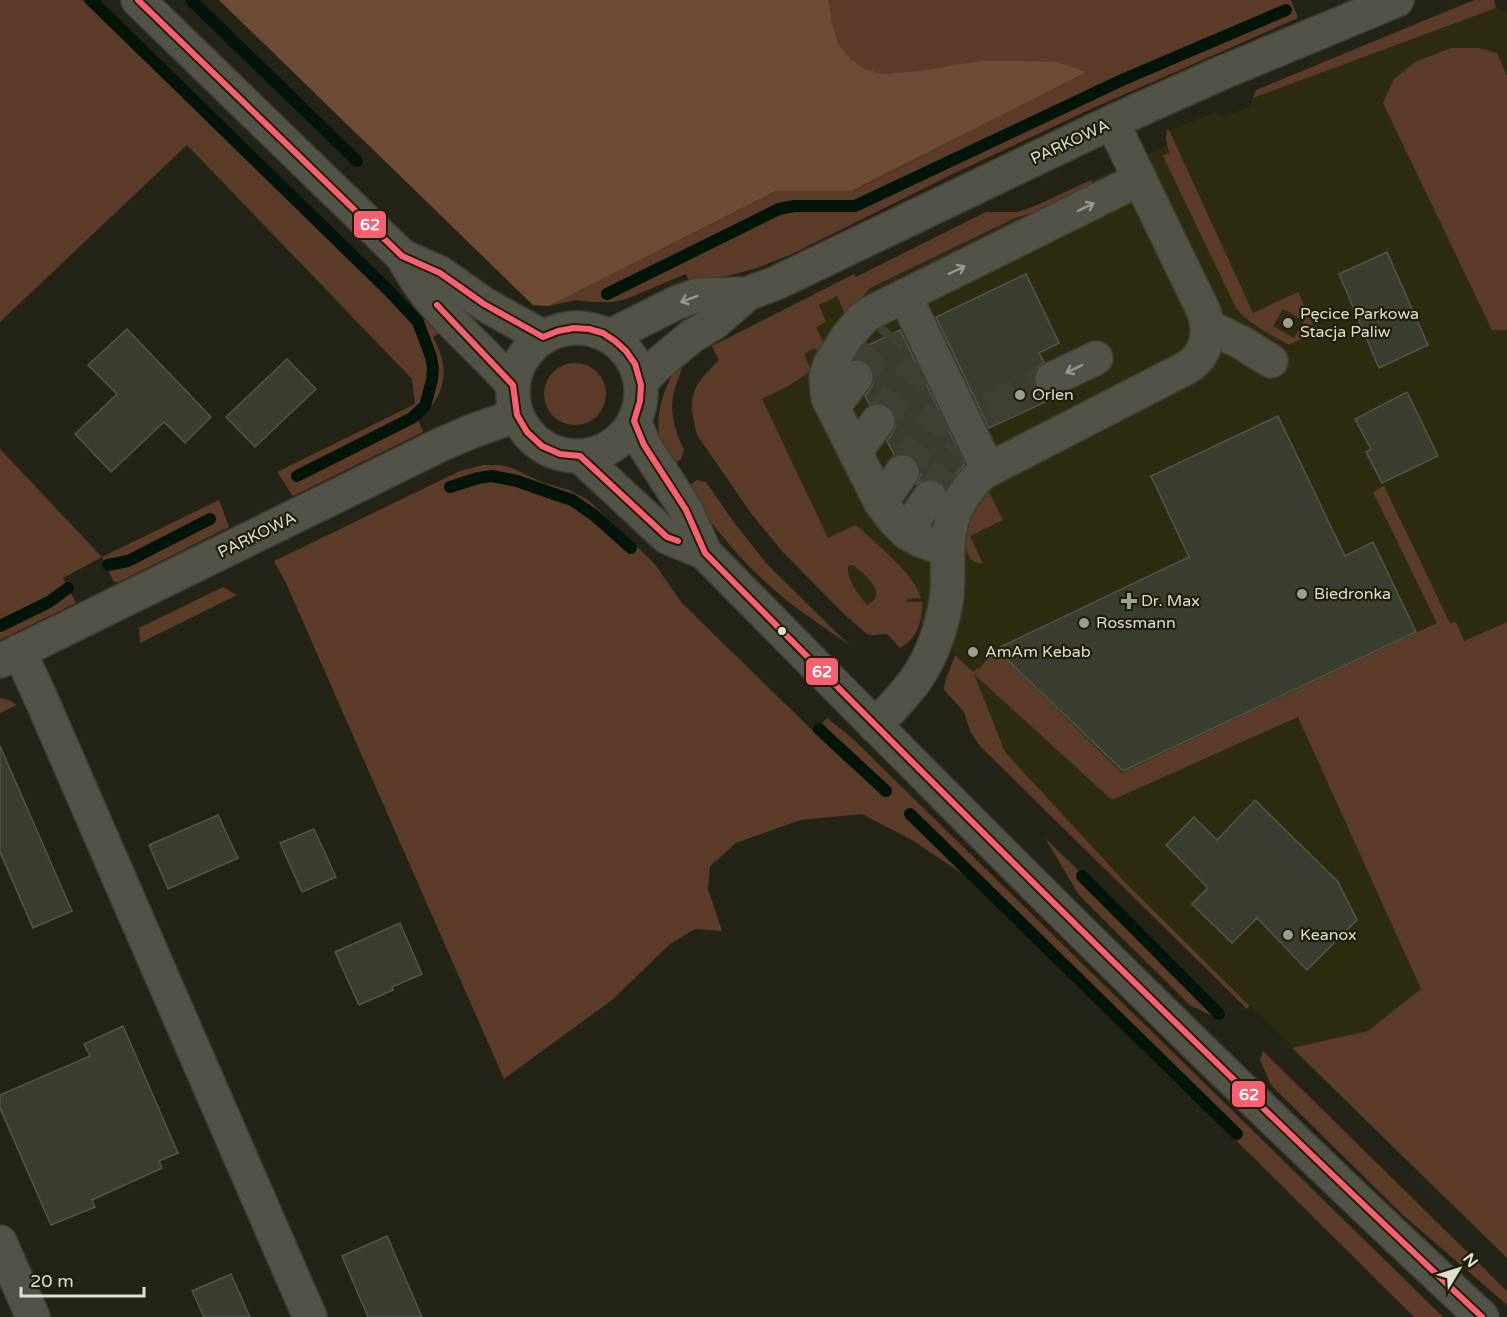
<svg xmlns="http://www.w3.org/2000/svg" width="1507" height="1317" viewBox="0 0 1507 1317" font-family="'Varela Round',sans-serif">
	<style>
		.built { fill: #2d2c10 }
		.green { fill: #5c3c29; fill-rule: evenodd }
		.forest { fill: #6e4b37 }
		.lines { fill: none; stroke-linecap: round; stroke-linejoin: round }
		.stream { stroke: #03150b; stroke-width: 12 }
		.building { fill: #3a3e31; stroke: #52554b; stroke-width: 1.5 }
		.minor-tunnel { stroke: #3f3f33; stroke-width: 33; stroke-dasharray: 33 16; stroke-linecap: butt }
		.minor-casing { stroke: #3e3e35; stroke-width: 36 }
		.minor { stroke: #535248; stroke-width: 33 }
		.bus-1-casing { stroke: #201e08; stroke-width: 10 }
		.bus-1 { stroke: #f66072; stroke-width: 6 }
		.oneway { stroke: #99988c }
		.poi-dot { fill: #9d9d90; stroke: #201e08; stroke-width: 2 }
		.bus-dot { fill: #dfdfd1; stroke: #201e08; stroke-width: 2 }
		.labels { text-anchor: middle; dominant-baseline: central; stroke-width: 4.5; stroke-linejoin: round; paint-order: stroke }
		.street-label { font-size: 16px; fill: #dfdfd1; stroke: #201e08 }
		.poi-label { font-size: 16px; fill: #dfdfd1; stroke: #201e08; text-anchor: start }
		.line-badge { stroke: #201e08; stroke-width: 2 }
		.badge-label { font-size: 16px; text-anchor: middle; font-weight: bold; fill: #fff }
	</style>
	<rect width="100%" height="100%" fill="#232317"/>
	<polygon class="built" points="1496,8 1507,12 1507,622 1298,716 1421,989 1507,1258 1124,881 1005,752 973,672 921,622 912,639 908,643 900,648 887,634 872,635 867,634 846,616 782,551 753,516 703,444 697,435 691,408 692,398 695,388 701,379 719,360 712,346 854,274 856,277 986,212 1018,212 1035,206 1174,142 1169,130 1214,113 1223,117 1249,107 1253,98"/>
	<g class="green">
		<path d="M0 0H82L371 280 414 324 416 328 431 314 444 330 433 337C451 369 446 396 418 420L423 432 293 496 277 472 415 404 412 379 187 145 0 322Z"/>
		<polygon points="829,0 1291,0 1298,18 1091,109 955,173 792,254 757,268 691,286 686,274 626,299 613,302 592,302 576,300 549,306 776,191 853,191 1087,72 1058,62 884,74 864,69 852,60 839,45 832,23"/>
		<polygon points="1474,0 1494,0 1496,8 1253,98 1256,90"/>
		<polygon points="1451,48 1479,48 1497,53 1507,76 1507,330 1492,330 1383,103 1394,79 1415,62"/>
		<path d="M1167 130H1169L1253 313 1298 292 1316 332 1289 345C1270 334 1250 325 1236 308L1163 156 1169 153 1166 139ZM1283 309 1304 321 1294 338 1273 326Z"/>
		<path d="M1091 180 1096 192 1015 218 870 288 846 316 837 296 819 305 826 322 816 327 826 348 820 358 815 348 804 354 811 369C797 383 780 390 762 399L828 538 856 525C875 543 914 573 921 598L907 599 906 602H922C922 621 918 638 900 648L887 634 872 635 867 634 846 616 782 551 753 516 697 435C687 396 691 388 719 360L712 346 854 274 856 277 986 212H1018L1035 206ZM853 565C865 575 890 594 867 605 859 595 846 579 848 566Z"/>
		<path d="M683 359C683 371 677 380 674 392 669 410 675 433 684 449L681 459 671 466C668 461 664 455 662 449 652 418 664 383 683 359Z"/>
		<circle cx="575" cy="394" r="31"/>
		<polygon points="0,449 102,557 219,500 229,527 119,582 114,582 102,557 63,578 76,603 0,640"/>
		<polygon points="483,465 501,465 512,468 544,483 569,490 588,500 654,563 682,603 814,732 827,718 852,738 1443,1317 1414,1317 1123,1028 964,875 912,840 862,814 801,820 736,843 710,866 708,889 722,931 695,929 670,944 612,1000 504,1079 286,583 274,561 460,471"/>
		<path d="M697 480 706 482 733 521 767 564 850 646C829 630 806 616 785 599 746 567 715 530 686 488Z"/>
		<polygon points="1384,486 1450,623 1456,622 1464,641 1507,622 1507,1258 1292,1048 1368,1031 1421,989 1298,717 1112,800 974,674 1005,752 1124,881 1249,1005 1247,1009 979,745 970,731 964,712 944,690 945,682 955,655 973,672 978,668 979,669 990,656 987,652 995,649 1122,773 1437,623 1373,492"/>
		<path d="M989 492 1003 520 970 536 983 564C978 563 973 562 970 558 963 549 966 530 970 520 975 509 982 500 989 492Z"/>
		<polygon points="223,587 237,595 140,643 139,628"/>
		<polygon points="0,698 9,700 17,705 0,713"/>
		<polygon points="1045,838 1226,1014 1221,1016 1211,1015 1191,1006 1122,938 1079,895"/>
		<polygon points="1263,1051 1507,1291 1507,1305 1403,1215 1271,1085 1260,1060"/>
	</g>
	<polygon class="forest" points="219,0 829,0 832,23 839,45 852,60 865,69 884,74 919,71 981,61 1022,61 1058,62 1087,72 852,191 776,191 549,306 533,305"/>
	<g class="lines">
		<g class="stream">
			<polyline points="91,0 389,291 418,322 431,357 433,368 432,380 425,406 412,418 297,476"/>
			<polyline points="191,0 357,161"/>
			<polyline points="607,294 779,209 794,206 855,206 1122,80 1286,10"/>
			<polyline points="450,487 478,478 492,476 517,481 557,495 572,500 594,515 631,548"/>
			<polyline points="108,565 128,561 210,519"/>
			<polyline points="0,626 49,602 68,588"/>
			<polyline points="819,729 886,791"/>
			<polyline points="910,814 1237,1134"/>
			<polyline points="1082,876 1219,1014"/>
		</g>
	</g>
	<g class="building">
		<polygon points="1387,252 1428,345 1379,368 1339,274"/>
		<polygon points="1026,274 1059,343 1039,353 1044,362 1036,369 1033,377 1035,387 1042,395 1050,398 1056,397 989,428 936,317"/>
		<polygon points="127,329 211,417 185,443 164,422 111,472 75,434 117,394 88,365"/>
		<polygon points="900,330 965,464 955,475 946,488 940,481 932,478 922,480 916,485 921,474 919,463 912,456 904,453 894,455 887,441 893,432 896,424 895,413 890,406 881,403 870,405 865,396 871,388 874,380 873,370 867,362 859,359 855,359 862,348"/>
		<polygon points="287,359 316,389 255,447 226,417"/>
		<polygon points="1407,392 1438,456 1382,483 1366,452 1371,449 1355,419"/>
		<polygon points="1278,416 1345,556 1373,542 1416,632 1123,771 996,649 1189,557 1151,476"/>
		<polygon points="0,746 72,911 33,928 0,852"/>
		<polygon points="1255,800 1338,882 1357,920 1307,970 1257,918 1232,943 1192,904 1208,888 1166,845 1194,817 1217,840"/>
		<polygon points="218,815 238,858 168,889 149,845"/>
		<polygon points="314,829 336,877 302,892 280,843"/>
		<polygon points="400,923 422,974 392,987 393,990 359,1005 335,952"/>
		<polygon points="123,1026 178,1153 159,1161 162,1168 92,1200 95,1207 51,1225 0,1108 0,1095 90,1056 84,1044"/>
		<polygon points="387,1236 422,1317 368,1317 342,1256"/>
		<polygon points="231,1274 250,1317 204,1317 192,1291"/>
	</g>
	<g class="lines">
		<g class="minor-tunnel">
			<polyline points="856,377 893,333"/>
			<polyline points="988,410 1052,379"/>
			<polyline points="878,421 919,365"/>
			<polyline points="902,472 941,412"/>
			<polyline points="930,497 961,452"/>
		</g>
		<g class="minor-casing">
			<g id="minor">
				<path d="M138 0 402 256C410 269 418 284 428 296 454 327 486 354 513 385"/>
				<polyline points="402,256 440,273 484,304 543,337"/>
				<polyline points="905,296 988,470"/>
				<polyline points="1208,326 1242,343 1271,361"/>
				<circle cx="577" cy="392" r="64"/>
				<polyline points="610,336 676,303 698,295 747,294"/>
				<polyline points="1052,379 1096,358"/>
				<polyline points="641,382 656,366 692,336 714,323 747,294 776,283 1112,122 1219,74 1397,0"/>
				<polyline points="833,407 856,377"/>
				<path d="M634 421 644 445 686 510 705 553C960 812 1216 1070 1482 1317"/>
				<polyline points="855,452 878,421"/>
				<polyline points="580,456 667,537 705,553"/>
				<polyline points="881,503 902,472"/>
				<polyline points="906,532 930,497"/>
				<polyline points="947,550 920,540 906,532 894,520 881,503 828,398 826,377 830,364 847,337 863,318 872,312 1140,179"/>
				<polyline points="19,651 39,694 310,1317"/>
				<polyline points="0,661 442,444 470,432 517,415"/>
				<path d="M875 726C901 698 923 678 936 640 941 626 945 610 947 595 950 555 941 529 965 493 972 483 978 476 988 470L1188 367C1207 354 1211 334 1204 312L1112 122"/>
				<polyline points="0,1242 33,1317"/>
			</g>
		</g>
		<use href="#minor" class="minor"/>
		<g class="bus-1-casing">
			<g id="bus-1">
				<path d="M138 0 402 256 440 273 484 304 543 337 558 331 574 328 589 329 603 333 615 341 626 351 635 364 641 385 640 401 634 421 644 445 686 510 705 553C960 812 1217 1068 1482 1317"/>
				<polyline points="437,305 513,385 517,415 527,432 542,446 560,454 580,456 667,537 678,541"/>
			</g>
		</g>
		<use href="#bus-1" class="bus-1"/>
	</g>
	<defs><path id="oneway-shaft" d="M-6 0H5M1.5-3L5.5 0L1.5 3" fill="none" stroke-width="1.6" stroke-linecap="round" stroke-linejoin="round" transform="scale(1.5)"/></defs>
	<g class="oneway">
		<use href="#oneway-shaft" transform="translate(1086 207) rotate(-26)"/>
		<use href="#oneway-shaft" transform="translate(957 270) rotate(-26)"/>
		<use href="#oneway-shaft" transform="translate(689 299) rotate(160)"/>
		<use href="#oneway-shaft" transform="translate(1074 369) rotate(154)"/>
	</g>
	<g class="poi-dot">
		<circle cx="1288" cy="323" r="6"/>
		<circle cx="1020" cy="395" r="6"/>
		<circle cx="1302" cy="594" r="6"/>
		<path d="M1126 592h6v6h6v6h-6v6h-6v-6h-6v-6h6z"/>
		<circle cx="1084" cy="623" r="6"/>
		<circle cx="973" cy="652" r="6"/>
		<circle cx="1288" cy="935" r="6"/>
	</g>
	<circle class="bus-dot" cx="782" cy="631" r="5"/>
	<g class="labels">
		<g class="street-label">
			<text transform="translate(1070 142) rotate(-25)">PARKOWA</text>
			<text transform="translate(257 535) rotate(-26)">PARKOWA</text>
		</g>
		<g class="poi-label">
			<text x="1300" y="314">Pęcice Parkowa<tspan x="1300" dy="18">Stacja Paliw</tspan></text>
			<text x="1032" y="395">Orlen</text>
			<text x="1314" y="594">Biedronka</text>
			<text x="1141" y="601">Dr. Max</text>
			<text x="1096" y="623">Rossmann</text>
			<text x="985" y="652">AmAm Kebab</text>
			<text x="1300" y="935">Keanox</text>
		</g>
	</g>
	<g class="line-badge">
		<rect x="353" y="210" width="34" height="29" rx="6" fill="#f66072"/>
		<rect x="805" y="657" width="34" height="29" rx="6" fill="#f66072"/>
		<rect x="1231" y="1080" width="35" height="28" rx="6" fill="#f66072"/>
	</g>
	<g class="badge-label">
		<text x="370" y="230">62</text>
		<text x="822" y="677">62</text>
		<text x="1249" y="1100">62</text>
	</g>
	<g transform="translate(1459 1269) rotate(52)" stroke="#201e08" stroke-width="4.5" paint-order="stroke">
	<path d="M0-4.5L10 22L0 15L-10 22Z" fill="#dfdfd1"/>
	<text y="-9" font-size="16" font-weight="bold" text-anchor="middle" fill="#dfdfd1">N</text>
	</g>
	<path d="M21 1287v9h123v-9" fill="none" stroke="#dfdfd1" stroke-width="3"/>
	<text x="30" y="1287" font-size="18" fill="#dfdfd1" stroke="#201e08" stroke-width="4.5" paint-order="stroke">20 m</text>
</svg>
